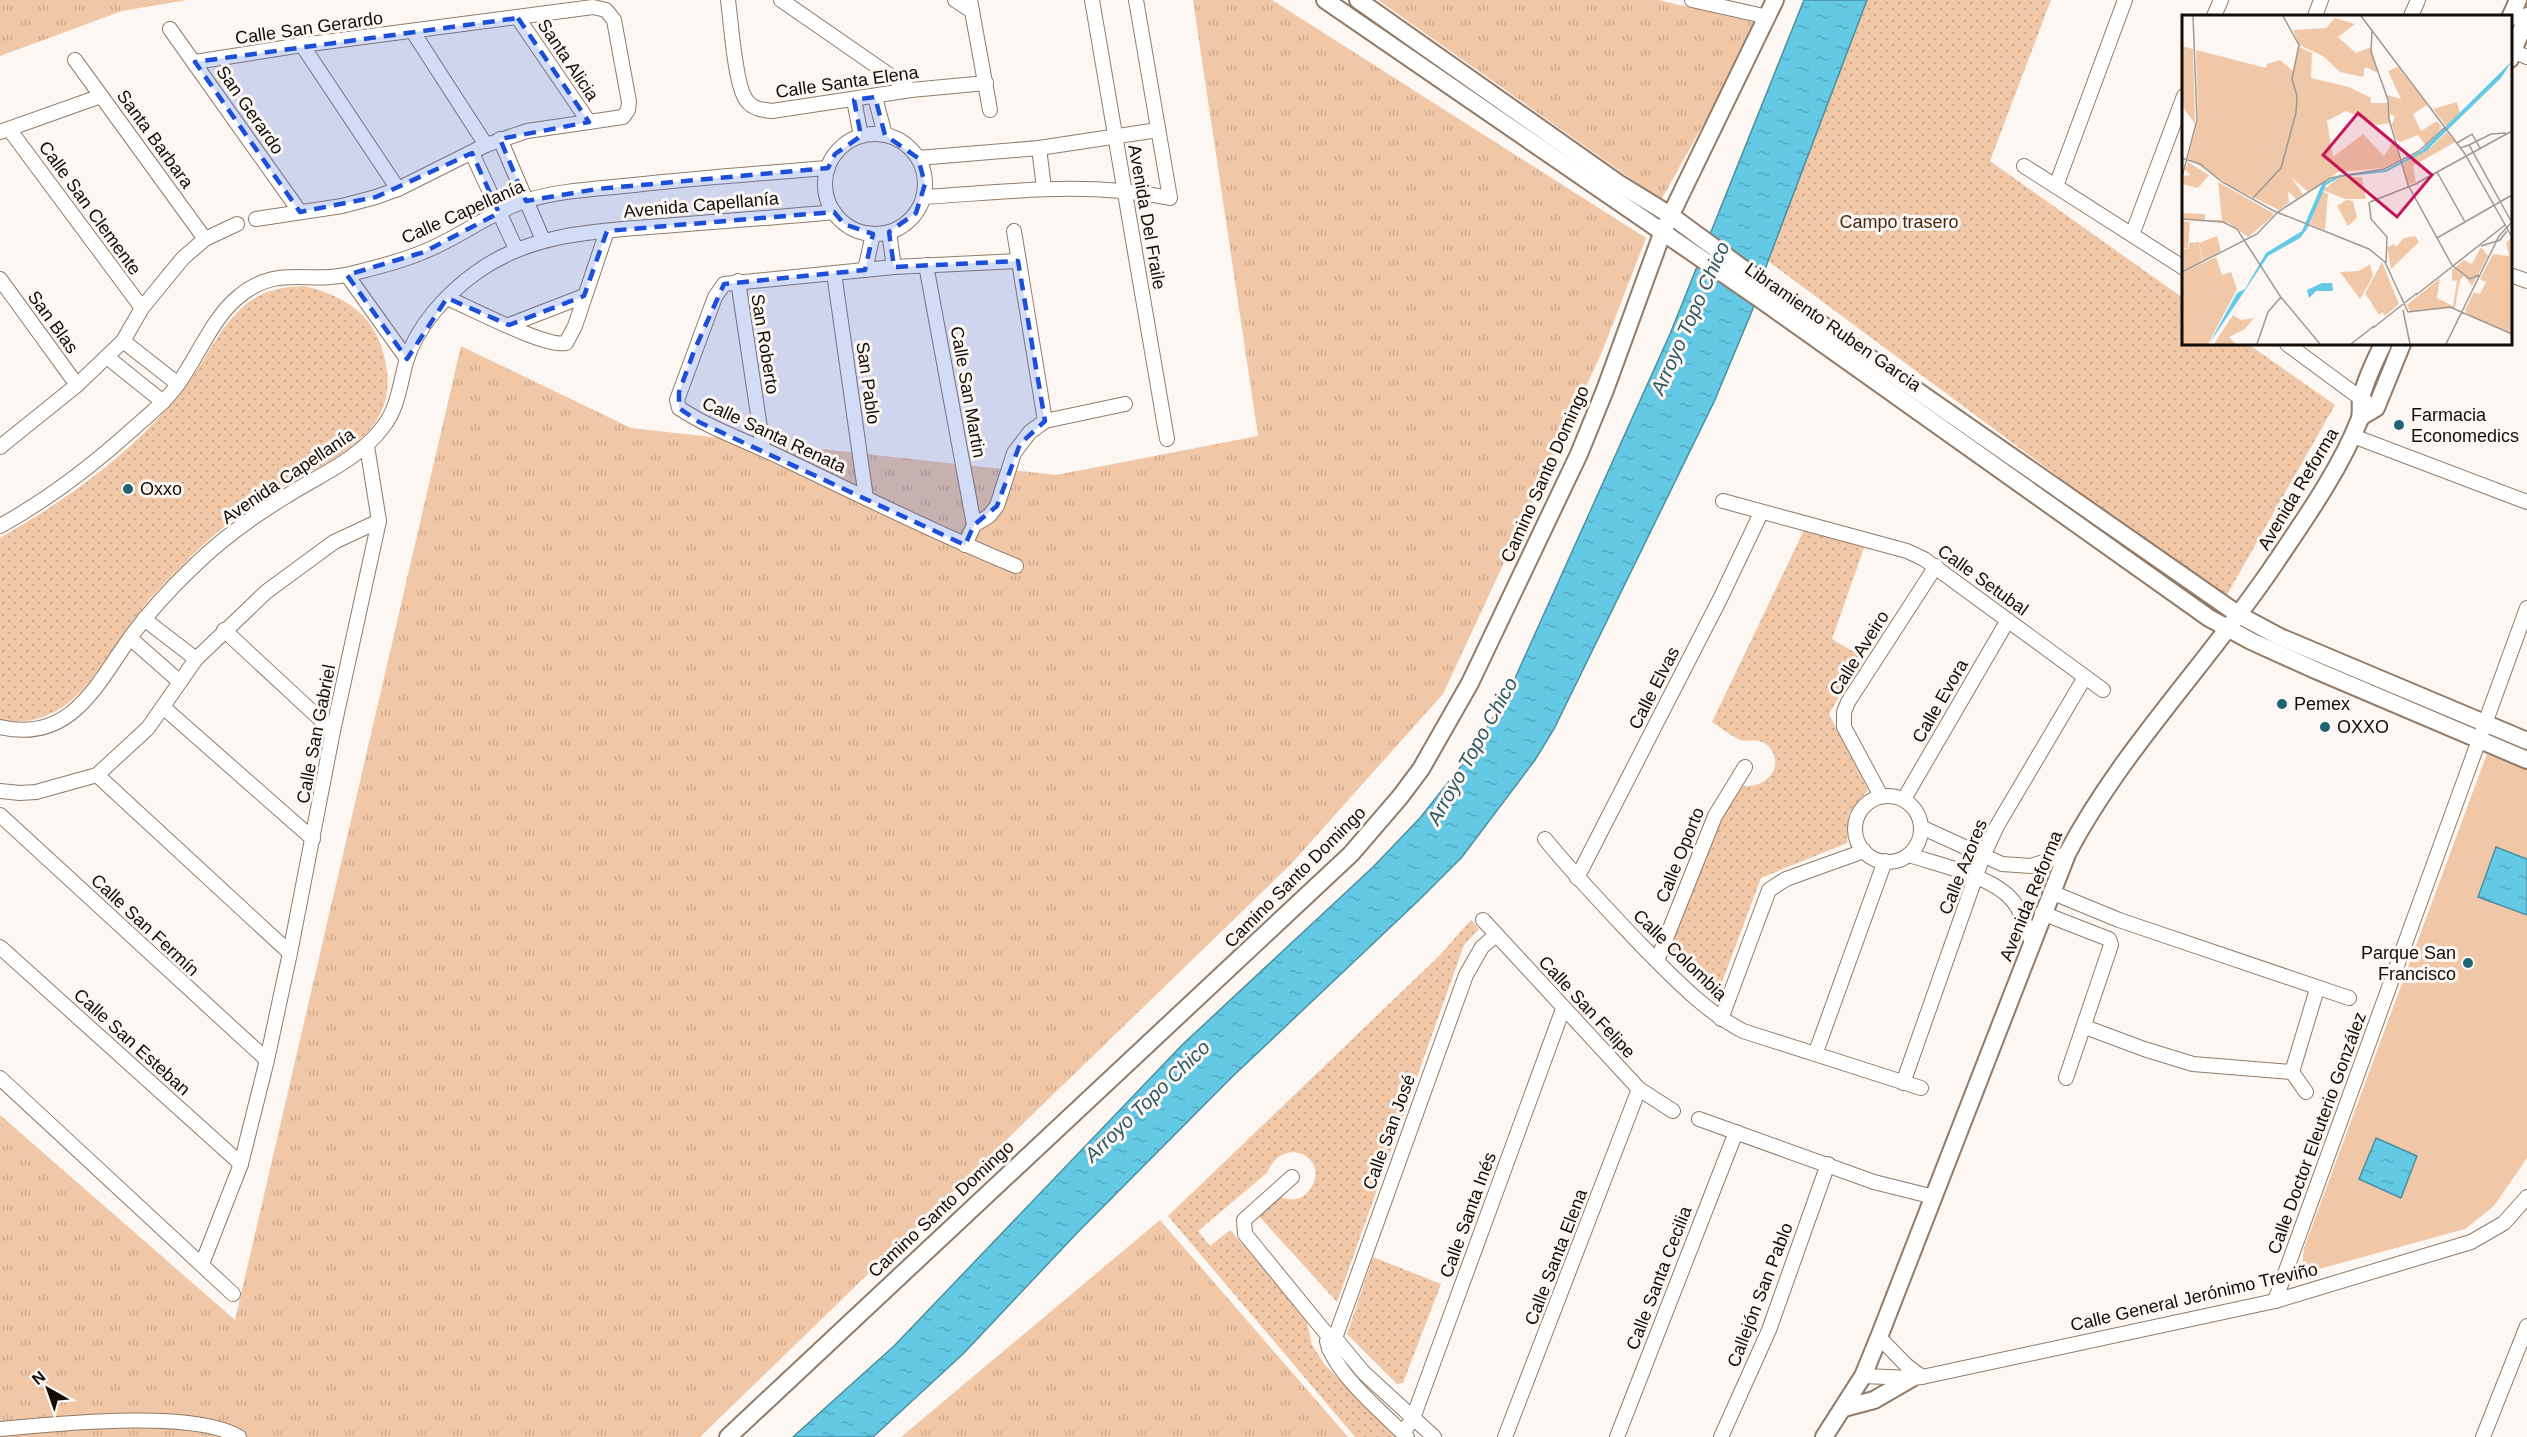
<svg xmlns="http://www.w3.org/2000/svg" width="2527" height="1437" viewBox="0 0 2527 1437" font-family="Arial,sans-serif">
	<style>
		.grass { fill: url(#grass-tufts) }
		.park { fill: url(#park-dots) }
		.pitch { fill: #f1c8a7 }
		.water { fill: url(#water-ripples); stroke: #4b90a1; stroke-width: 1.5 }
		.lines { fill: none; stroke-linecap: round; stroke-linejoin: round }
		.minor-casing { stroke: #927b68; stroke-width: 16 }
		.tertiary-casing { stroke: #927b68; stroke-width: 20 }
		.minor { stroke: #fff; stroke-width: 14 }
		.tertiary { stroke: #fff; stroke-width: 16 }
		.marked { fill: #1d4ed8; fill-opacity: 0.2; stroke: #1d4ed8; stroke-width: 4.5; stroke-dasharray: 12 8; stroke-linejoin: round }
		.poi-dot { fill: #1f6475; stroke: #fcf7f3; stroke-width: 2 }
		.labels { text-anchor: middle; dominant-baseline: central; stroke-width: 6; stroke-linejoin: round; paint-order: stroke }
		.street-label { font-size: 18px; fill: #140c06; stroke: #fcf7f3 }
		.park-label { font-size: 18px; fill: #452b14; stroke: #fcf7f3 }
		.poi-label { font-size: 18px; fill: #140c06; stroke: #fcf7f3; text-anchor: start }
		.water-label { font-size: 20px; font-style: italic; fill: #2b5864; stroke: #fcf7f3 }
		.inset-road { fill: none; stroke: #9f9994; stroke-width: 1.5 }
		.view { fill: #c2185b; fill-opacity: 0.15; stroke: #c2185b; stroke-width: 3 }
		.inset-edge { fill: none; stroke: #140c06; stroke-width: 3 }
	</style>
	<defs>
		<pattern id="grass-tufts" width="24" height="20" patternUnits="userSpaceOnUse" patternTransform="scale(1.5)"><rect width="24" height="20" fill="#f1c8a7"/><path d="M3 7l-1-3M5 7V3M7 7l1-3M15 17l-1-3M17 17v-4M19 17l1-3" fill="none" stroke="#ceab8e"/></pattern>
		<pattern id="park-dots" width="8" height="8" patternUnits="userSpaceOnUse" patternTransform="scale(1.5)"><rect width="8" height="8" fill="#f1c8a7"/><path d="M2 2h.1M6 6h.1" fill="none" stroke="#ceab8e" stroke-width="1.8" stroke-linecap="round"/></pattern>
		<pattern id="water-ripples" width="26" height="14" patternUnits="userSpaceOnUse" patternTransform="scale(1.5)"><rect width="26" height="14" fill="#63c9e4"/><path d="M2 4q2-2 4 0t4 0M15 11q2-2 4 0t4 0" fill="none" stroke="#55abc2"/></pattern>
	</defs>
	<rect width="100%" height="100%" fill="#fcf7f3"/>
	<g class="grass">
		<polygon points="0,0 187,0 122,11 0,56"/>
		<polygon points="1193,0 1272,0 1646,238 1602,352 1443,694 1292,863 700,1437 0,1437 0,1115 235,1320 461,346 631,428 1056,475 1258,436"/>
		<polygon points="1378,0 1658,0 1753,22 1707,118 1661,200"/>
		<polygon points="1160,1220 1348,1437 901,1437"/>
	</g>
	<g class="park">
		<polygon points="1867,0 2051,0 1990,161 2183,298 2184,344 2248,344 2335,405 2224,600 1768,261"/>
		<path d="M304 286C338 294 367 309 380 343 415 439 322 460 261 500 234 518 206 540 184 564 167 581 149 598 135 618 100 665 72 732 0 720V538C71 497 128 456 181 393 204 365 218 327 245 305 263 290 281 287 304 286Z"/>
		<path d="M1805 528 1865 545 1832 639 1862 657 1829 714 1868 790 1849 813 1847 843 1761 878 1715 1001 1668 953 1709 843 1741 786C1754 786 1762 785 1771 775 1780 763 1774 745 1759 741 1753 739 1746 742 1740 740 1730 735 1721 728 1712 722Z"/>
		<path d="M1471 920 1479 929 1464 945 1337 1302 1256 1213 1277 1196C1288 1200 1298 1202 1307 1193 1336 1161 1284 1131 1267 1173L1198 1231 1210 1246 1230 1230 1305 1314 1312 1345 1325 1365 1398 1437H1355L1168 1216 1440 955Z"/>
		<polygon points="1373,1257 1441,1284 1403,1383 1397,1384 1347,1334"/>
	</g>
	<polygon class="pitch" points="2488,751 2527,767 2527,1158 2494,1206 2465,1229 2301,1274 2304,1248"/>
	<g class="water">
		<polygon points="1804,0 1867,0 1768,261 1752,311 1714,402 1554,729 1535,760 1462,857 1417,902 1231,1078 1077,1233 964,1353 873,1437 793,1437 894,1346 1182,1045 1373,867 1420,818 1469,756 1507,696 1670,334"/>
		<polygon points="2496,847 2527,859 2527,915 2478,897"/>
		<polygon points="2376,1138 2417,1156 2401,1198 2359,1179"/>
	</g>
	<g class="lines">
		<g class="minor-casing">
			<g id="minor">
				<path d="M728 0C731 21 735 88 747 101 753 109 763 110 772 111L911 90 986 83"/>
				<polyline points="781,0 911,90"/>
				<polyline points="955,0 972,11"/>
				<polyline points="970,0 990,110"/>
				<polyline points="1092,0 1167,439"/>
				<polyline points="1692,0 1768,17"/>
				<polyline points="2214,16 2221,0"/>
				<polyline points="2315,16 2321,0"/>
				<polyline points="2411,16 2418,0"/>
				<polyline points="518,18 589,122"/>
				<polyline points="170,29 300,212"/>
				<polyline points="413,32 486,145"/>
				<polyline points="302,45 398,189"/>
				<polyline points="2510,50 2527,57"/>
				<polyline points="75,60 205,239"/>
				<polyline points="195,62 302,45 593,7 606,10 614,20 629,102 628,110 623,117 527,131 486,145 398,189 376,197 342,206 256,219"/>
				<polyline points="875,97 885,135"/>
				<polyline points="854,100 861,136"/>
				<polyline points="9,129 142,308"/>
				<polyline points="0,132 101,96"/>
				<circle cx="875" cy="184" r="50"/>
				<polyline points="500,139 543,240"/>
				<polyline points="1039,148 1044,188"/>
				<polyline points="472,153 516,249"/>
				<polyline points="918,158 1039,148 1158,130"/>
				<polyline points="2024,166 2184,268"/>
				<polyline points="2056,186 2125,0"/>
				<path d="M923 197C1010 192 1083 181 1170 198L1136 0"/>
				<polyline points="1014,231 1045,421"/>
				<polyline points="889,232 894,267"/>
				<polyline points="2132,235 2184,96"/>
				<polyline points="926,265 974,525"/>
				<polyline points="865,270 873,234"/>
				<polyline points="834,273 866,498"/>
				<polyline points="347,275 407,359"/>
				<polyline points="2510,275 2527,281"/>
				<polyline points="0,279 77,385"/>
				<polyline points="738,281 763,448"/>
				<path d="M447 298C471 308 546 348 566 343L575 326 607 231"/>
				<polyline points="509,325 584,296"/>
				<polyline points="123,341 178,384"/>
				<polyline points="2287,344 2367,403"/>
				<polyline points="107,357 163,402"/>
				<polyline points="2353,436 2527,502"/>
				<polyline points="0,447 77,385 123,341 142,308 183,258 205,239 237,224"/>
				<polyline points="1723,501 1907,551 1924,559 2103,690"/>
				<path d="M0 526C49 499 93 465 134 428 150 414 166 401 178 384 197 358 212 319 237 298 277 263 308 285 350 274 374 268 400 262 423 252 459 238 489 213 525 201 560 190 598 189 634 185 698 178 763 173 828 168"/>
				<polyline points="965,545 974,525 989,516 997,506 1014,453 1030,432 1045,421 1125,404"/>
				<path d="M1016 566C937 534 862 496 786 460 750 442 712 430 679 408L677 400 715 297 724 284 894 267 1018 261"/>
				<polyline points="144,619 196,659"/>
				<polyline points="224,630 333,731"/>
				<polyline points="130,638 180,682"/>
				<polyline points="163,707 313,839"/>
				<path d="M0 727C72 744 98 682 132 635 150 611 171 588 192 568 219 541 252 517 285 497 319 475 358 460 383 427 398 408 400 384 406 362 416 327 447 293 477 272 535 230 607 231 675 225 728 221 781 217 834 212"/>
				<polyline points="97,775 290,953"/>
				<polyline points="0,791 20,793 36,792 97,775 148,728 196,659 266,592 334,542 379,521"/>
				<polyline points="1881,796 1844,727 1844,712 1848,702 1936,566"/>
				<circle cx="1888" cy="829" r="33"/>
				<polyline points="1904,799 2008,620"/>
				<polyline points="0,815 267,1060"/>
				<polyline points="1921,827 2002,864 2031,866 2067,854"/>
				<path d="M1545 839C1575 876 1608 910 1641 945 1673 977 1703 1010 1743 1031L1921 1088"/>
				<path d="M1909 855C1939 865 1993 876 2013 901 2023 913 2027 929 2032 943"/>
				<polyline points="1577,878 1720,599 1761,513"/>
				<polyline points="2051,892 2119,920 2349,998"/>
				<polyline points="2042,913 2101,936 2109,939 2111,945 2066,1078"/>
				<polyline points="1483,920 1639,1089 1673,1111"/>
				<polyline points="0,947 241,1164"/>
				<polyline points="1657,961 1715,816 1745,767"/>
				<polyline points="1721,1019 1769,890 1786,879 1864,851"/>
				<polyline points="2085,1027 2144,1049 2193,1064 2292,1072"/>
				<polyline points="1816,1052 1885,861"/>
				<polyline points="2292,1072 2317,989"/>
				<polyline points="2292,1072 2306,1092"/>
				<polyline points="0,1078 233,1294"/>
				<polyline points="1903,1083 1983,856 1997,826 2085,677"/>
				<polyline points="1699,1119 1874,1182 1934,1197"/>
				<polyline points="1292,1177 1244,1220 1245,1234 1325,1332 1335,1338 1364,1373 1434,1437"/>
				<polyline points="202,1264 241,1164 267,1060 290,953 333,731 379,521 367,446"/>
				<polyline points="2275,1301 2527,608"/>
				<polyline points="1879,1337 1906,1365 1922,1377"/>
				<path d="M1327 1341C1334 1373 1384 1414 1407 1437"/>
				<polyline points="1329,1349 1335,1338 1466,975 1482,947 1496,935"/>
				<polyline points="1863,1376 1912,1378 1922,1377 2275,1301 2471,1242 2504,1223 2527,1197"/>
				<path d="M0 1429C54 1424 195 1409 239 1437"/>
				<polyline points="1403,1433 1413,1418 1563,1009"/>
				<polyline points="1505,1437 1639,1089"/>
				<polyline points="1617,1437 1736,1132"/>
				<polyline points="1721,1437 1769,1330 1828,1164"/>
				<polyline points="2483,1437 2527,1326"/>
			</g>
		</g>
		<g class="tertiary-casing">
			<g id="tertiary">
				<polyline points="1325,0 1760,299 2209,618 2251,641 2313,669 2527,760"/>
				<polyline points="1358,0 1618,183 1670,215 1768,287 2239,615 2280,637 2527,741"/>
				<polyline points="2510,18 2518,0"/>
				<polyline points="2510,59 2527,16"/>
				<polyline points="2361,417 2376,408 2402,344"/>
				<polyline points="1844,1408 1874,1400 1912,1378"/>
				<polyline points="728,1437 1351,854 1400,797 1421,769 1470,683 1579,454 1605,390 1663,231 1775,0"/>
				<path d="M1824 1437 1863 1376 1879 1337 2067 854C2122 749 2210 661 2276 562 2305 519 2340 469 2359 421 2362 414 2360 406 2361 399 2365 380 2375 361 2383 344"/>
			</g>
		</g>
		<use href="#minor" class="minor"/>
		<use href="#tertiary" class="tertiary"/>
	</g>
	<path class="marked" d="M518 18 589 122 500 139 526 201 597 189 828 168 835 154 861 136 854 100 875 97 885 135 918 158 925 184 916 213 889 232 894 267 1018 261 1045 421 1020 444 997 506 974 525 965 545 699 422 679 408V392L694 351 724 284 865 270 873 234 844 224 834 212 607 231 584 296 509 325 447 298 407 359 347 275 424 252 499 213 472 153 376 197 300 212 195 62Z"/>
	<g class="poi-dot">
		<circle cx="2399" cy="425" r="6"/>
		<circle cx="128" cy="489" r="6"/>
		<circle cx="2282" cy="704" r="6"/>
		<circle cx="2325" cy="727" r="6"/>
		<circle cx="2468" cy="963" r="6"/>
	</g>
	<g class="labels">
		<g class="street-label">
			<text transform="translate(309 28) rotate(-8)">Calle San Gerardo</text>
			<text transform="translate(568 60) rotate(56)">Santa Alicia</text>
			<text transform="translate(847 82) rotate(-8)">Calle Santa Elena</text>
			<text transform="translate(250 110) rotate(55)">San Gerardo</text>
			<text transform="translate(155 139) rotate(54)">Santa Barbara</text>
			<text transform="translate(701 205) rotate(-5)">Avenida Capellanía</text>
			<text transform="translate(90 208) rotate(54)">Calle San Clemente</text>
			<text transform="translate(463 212) rotate(-24)">Calle Capellanía</text>
			<text transform="translate(1147 217) rotate(80)">Avenida Del Fraile</text>
			<text transform="translate(53 322) rotate(54)">San Blas</text>
			<text transform="translate(1833 327) rotate(35)">Libramiento Ruben Garcia</text>
			<text transform="translate(765 344) rotate(81)">San Roberto</text>
			<text transform="translate(868 383) rotate(82)">San Pablo</text>
			<text transform="translate(968 392) rotate(80)">Calle San Martin</text>
			<text transform="translate(774 435) rotate(25)">Calle Santa Renata</text>
			<text transform="translate(1545 474) rotate(-66)">Camino Santo Domingo</text>
			<text transform="translate(288 476) rotate(-34)">Avenida Capellanía</text>
			<text transform="translate(2298 489) rotate(-59)">Avenida Reforma</text>
			<text transform="translate(1983 580) rotate(36)">Calle Setubal</text>
			<text transform="translate(1859 653) rotate(-58)">Calle Aveiro</text>
			<text transform="translate(1654 688) rotate(-63)">Calle Elvas</text>
			<text transform="translate(1940 701) rotate(-60)">Calle Evora</text>
			<text transform="translate(316 734) rotate(-79)">Calle San Gabriel</text>
			<text transform="translate(1680 855) rotate(-68)">Calle Oporto</text>
			<text transform="translate(1963 867) rotate(-68)">Calle Azores</text>
			<text transform="translate(1295 877) rotate(-45)">Camino Santo Domingo</text>
			<text transform="translate(2031 896) rotate(-68)">Avenida Reforma</text>
			<text transform="translate(145 925) rotate(43)">Calle San Fermín</text>
			<text transform="translate(1680 955) rotate(44)">Calle Colombia</text>
			<text transform="translate(1587 1007) rotate(47)">Calle San Felipe</text>
			<text transform="translate(132 1042) rotate(42)">Calle San Esteban</text>
			<text transform="translate(1389 1132) rotate(-70)">Calle San José</text>
			<text transform="translate(2317 1133) rotate(-70)">Calle Doctor Eleuterio González</text>
			<text transform="translate(941 1209) rotate(-43)">Camino Santo Domingo</text>
			<text transform="translate(1468 1215) rotate(-70)">Calle Santa Inés</text>
			<text transform="translate(1556 1257) rotate(-69)">Calle Santa Elena</text>
			<text transform="translate(1659 1278) rotate(-69)">Calle Santa Cecilia</text>
			<text transform="translate(1760 1295) rotate(-69)">Callejón San Pablo</text>
			<text transform="translate(2194 1297) rotate(-13)">Calle General Jerónimo Treviño</text>
		</g>
		<g class="park-label">
			<text x="1899" y="222">Campo trasero</text>
		</g>
		<g class="poi-label">
			<text x="2411" y="415">Farmacia<tspan x="2411" dy="21">Economedics</tspan></text>
			<text x="140" y="489">Oxxo</text>
			<text x="2294" y="704">Pemex</text>
			<text x="2337" y="727">OXXO</text>
			<text x="2456" y="953" text-anchor="end">Parque San<tspan x="2456" dy="21">Francisco</tspan></text>
		</g>
		<g class="water-label">
			<text transform="translate(1690 318) rotate(-66)">Arroyo Topo Chico</text>
			<text transform="translate(1472 751) rotate(-61)">Arroyo Topo Chico</text>
			<text transform="translate(1147 1101) rotate(-44)">Arroyo Topo Chico</text>
		</g>
	</g>
	<g transform="translate(2182 15)">
		<rect width="330" height="330" fill="#fcf7f3"/>
		<path d="M153 3 173 9 156 22 174 38 189 32 196 58 183 52 181 62 158 57 141 41 117 30 111 15 144 13ZM0 31 11 34 13 109 0 91ZM117 32 130 38 129 63 167 72 189 83V88H206L208 108 195 110 164 96 145 106 151 142 181 119 202 141 212 125 218 145 201 153 156 157 126 177 109 162 121 179 114 184 106 176 107 188 97 195 48 171 6 143 16 104 14 35 84 53 85 49 98 45 111 56ZM216 52 245 90 231 99 239 116 255 106 260 112 244 131 236 120 218 127 214 124 210 109 213 101 208 99 205 80 219 84 206 56ZM275 87 278 99 265 112 251 94ZM6 147 27 160 16 173 0 169 1 161 9 160 3 155ZM158 162H180L184 184H163L141 175ZM36 167 91 198V201L66 222 47 208 0 204V198L23 199V205H40ZM139 176 146 179 143 215 128 209ZM0 206 8 207 6 234 0 233ZM35 221 39 236 21 247 17 228ZM233 221 237 227 209 254 205 232 212 229 214 232 222 223ZM329 223 330 224V318L286 300 283 295 292 277 298 279 304 267 298 264 311 239 327 241 324 228ZM299 232 306 241 290 271 282 261 278 265 273 293 228 297 225 290 258 263 255 283 271 291 275 266 270 265V255L282 245 290 249ZM34 242 40 260 49 257 55 274 26 329H0V258ZM200 247 217 289 203 301 200 297 197 300 183 278ZM188 249 191 261 178 284 158 257 177 256ZM51 300 59 305 72 303 63 314 47 322 54 329H32Z" fill="#f1c8a7"/>
		<path d="M164 185 171 186 175 203 166 211 155 191ZM17 227 20 247 0 256V234H7V228Z" fill="#f1c8a7"/>
		<path d="M265 117 273 127 231 151 234 167 226 170 221 149 249 132Z" fill="#f1c8a7"/>
		<path d="M330 46 319 63 244 136 204 157 158 162 144 170 125 214 118 223 86 241 27 329 55 278 63 274 84 238 120 216 140 169 157 160 203 155 239 136ZM140 268H150L151 276H134L127 283 125 275Z" fill="#63c9e4"/>
		<path class="inset-road" d="M179 1 283 139 330 222M190 16 189 37 206 85 207 104 226 170 271 252M275 128 290 119 298 133M287 130 309 119 324 118M278 133 287 130 329 206M0 143 18 149 40 167 92 196 187 234 203 247 226 297 268 292 330 319M255 157 283 207M0 162 15 105 11 1M235 168 330 116M71 183 99 153 114 98 115 81 110 64 117 30 101 1M187 187 189 204 205 222 204 248M188 187 236 168M0 204 41 207 55 214 98 281 138 329M255 223 330 180M299 231 318 225 325 216M271 251 288 264 297 260M0 257 75 219 96 197 148 163 202 154 237 136 263 112M234 280 323 210M221 295 228 329M191 313 235 278M75 329 86 297 99 282M169 329 192 311M264 329 317 221 330 207"/>
		<path class="view" d="M176 98 250 160 215 202 141 140Z"/>
		<rect width="330" height="330" class="inset-edge"/>
	</g>
	<g transform="translate(48 1389) rotate(320)" stroke="#fcf7f3" stroke-width="4.5" paint-order="stroke">
	<path d="M0-4.5L10 22L0 15L-10 22Z" fill="#140c06"/>
	<text y="-9" font-size="16" font-weight="bold" text-anchor="middle" fill="#140c06">N</text>
	</g>
</svg>
